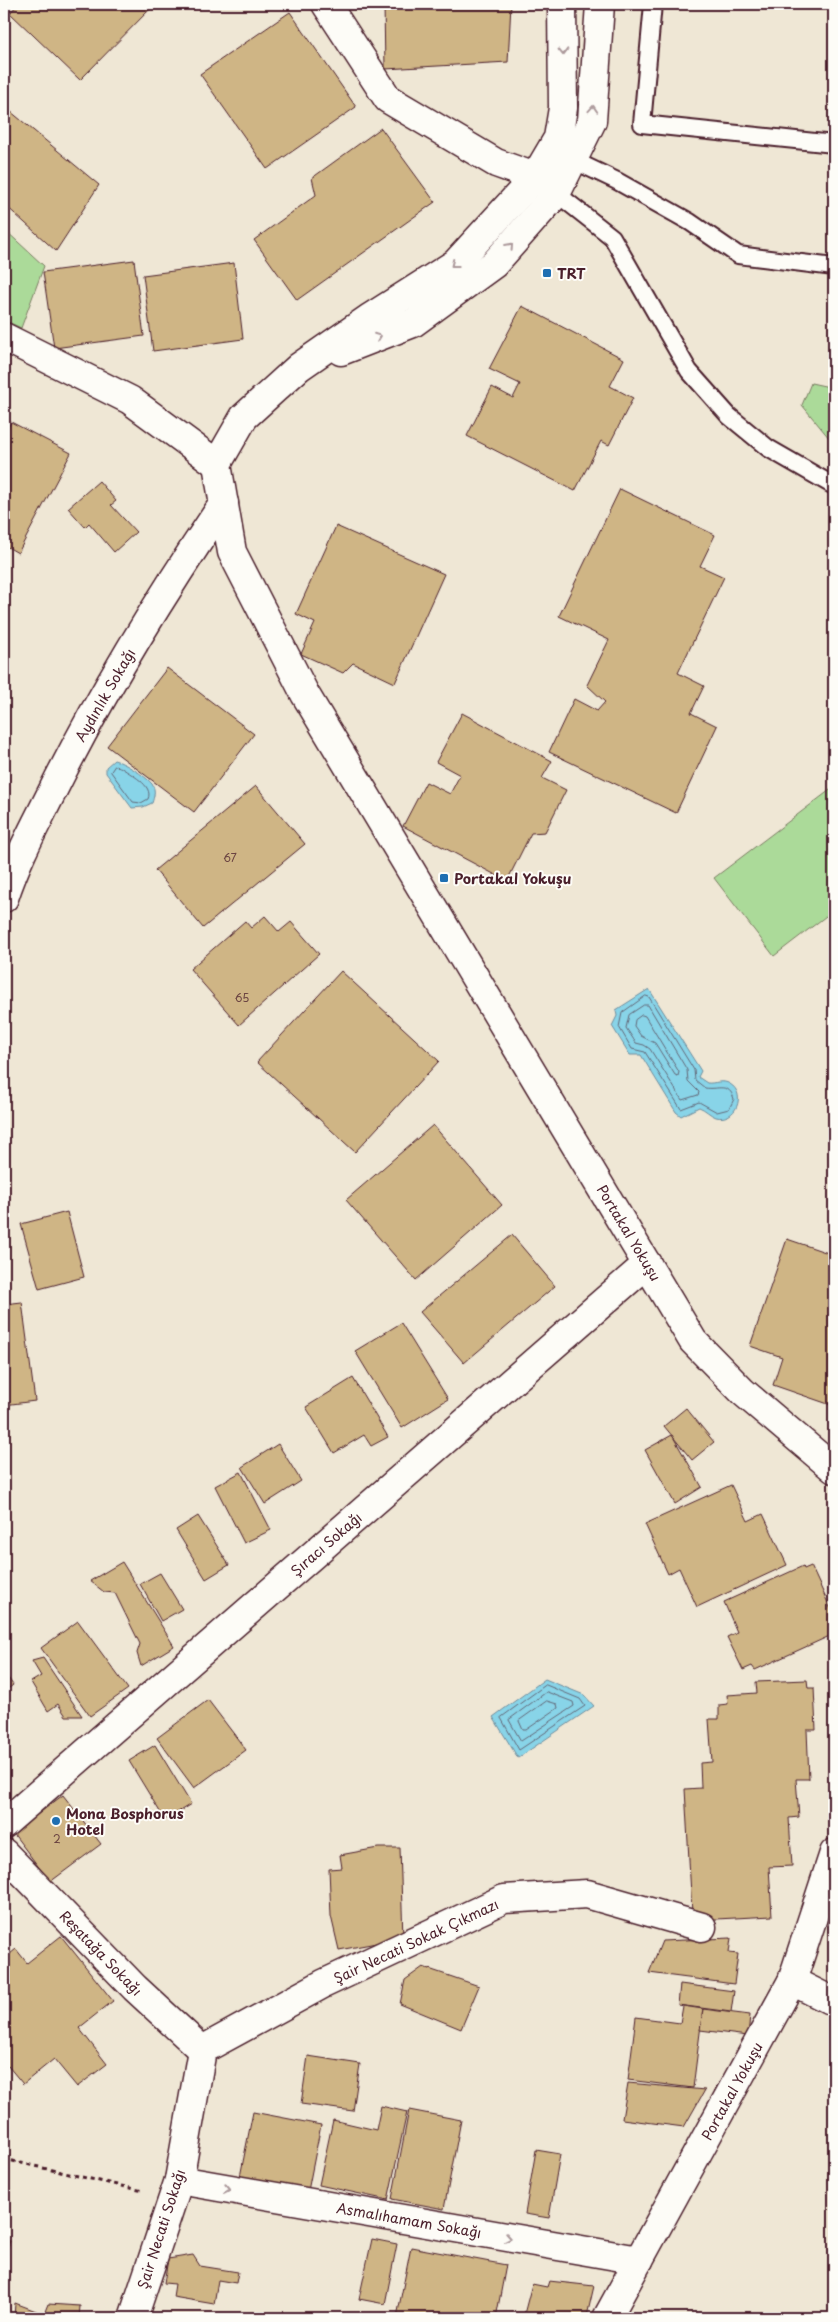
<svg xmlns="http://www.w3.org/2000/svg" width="838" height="2322" viewBox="0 0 838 2322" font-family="'Playpen Sans',sans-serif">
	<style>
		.green { fill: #abda99; stroke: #7a7c62 }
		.water { fill: #88d4e8; stroke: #6f8c9c }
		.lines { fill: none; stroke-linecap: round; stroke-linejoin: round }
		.shore { stroke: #636777; stroke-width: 1 }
		.building { fill: #cfb585; stroke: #4a1f2b }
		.service-casing { stroke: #4a1f2b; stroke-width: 20 }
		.minor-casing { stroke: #4a1f2b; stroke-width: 31 }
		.secondary-casing { stroke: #4a1f2b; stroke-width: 31 }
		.path { stroke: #4a1f2b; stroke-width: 3; stroke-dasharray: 4 4; stroke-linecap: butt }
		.service { stroke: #fdfcf7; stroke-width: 16 }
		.minor { stroke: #fdfcf7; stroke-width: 28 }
		.secondary { stroke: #fdfcf7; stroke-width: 28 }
		.oneway { stroke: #ac999b }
		.poi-dot { fill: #1f6fb2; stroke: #fdfcf7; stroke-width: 2 }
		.labels { text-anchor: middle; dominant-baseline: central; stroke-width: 4; stroke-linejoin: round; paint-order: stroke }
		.number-label { font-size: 11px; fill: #6b4442 }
		.poi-label { font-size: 14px; font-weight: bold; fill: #4a1f2b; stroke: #fdfcf7; text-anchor: start }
		.street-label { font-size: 14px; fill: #4a1f2b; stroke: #fdfcf7 }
	</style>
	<rect width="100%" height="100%" fill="#efe7d5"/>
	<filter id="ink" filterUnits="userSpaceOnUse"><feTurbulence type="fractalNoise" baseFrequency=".02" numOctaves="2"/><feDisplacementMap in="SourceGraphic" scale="10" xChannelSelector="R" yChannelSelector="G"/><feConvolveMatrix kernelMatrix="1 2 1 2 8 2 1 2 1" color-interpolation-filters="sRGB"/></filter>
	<g filter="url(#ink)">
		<g class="green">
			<polygon points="4,229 44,266 21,328 4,320"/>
			<polygon points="811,383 834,388 834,444 802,405"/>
			<polygon points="834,787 834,910 774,956 714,878"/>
		</g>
		<g class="water">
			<path d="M114 760C123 762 146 776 152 784 156 790 154 797 152 803L143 807 132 808 106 773V767Z"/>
			<path d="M649 989 701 1071 698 1077 707 1083C715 1084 722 1079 730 1084 747 1094 736 1122 716 1117 710 1115 705 1109 699 1107L681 1116 676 1112 641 1055H630L612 1026 617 1016 616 1010Z"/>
			<polygon points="545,1679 584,1695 594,1706 518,1758 493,1717"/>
		</g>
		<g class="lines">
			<g class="shore">
				<path d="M115 766 120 767C130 774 154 785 148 799L141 803 133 802 111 772Z"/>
				<path d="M646 996 649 997 694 1070 695 1080 705 1088C718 1090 729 1082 734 1099L729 1109 717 1112 699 1102 681 1109 645 1052 632 1049 619 1027 622 1013Z"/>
				<polygon points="644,1005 648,1005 687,1070 688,1081 699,1092 698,1095 682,1100 650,1049 644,1045 636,1043 626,1028 629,1015"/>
				<polygon points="642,1015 645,1016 679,1072 678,1076 675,1075 655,1043 641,1036 634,1026 635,1020"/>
				<polygon points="546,1685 580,1699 585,1706 519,1750 501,1718"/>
				<polygon points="547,1692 573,1702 574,1706 521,1741 509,1720"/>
				<polygon points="547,1701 557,1704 558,1708 526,1730 523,1730 519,1721"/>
			</g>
		</g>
		<g class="building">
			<polygon points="18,4 155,4 80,80 10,13"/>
			<polygon points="384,4 511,4 508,62 385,69"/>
			<polygon points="290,12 356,107 267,169 200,74"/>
			<polygon points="4,106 99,185 56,251 4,204"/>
			<polygon points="381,128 435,202 297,300 254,240 316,195 312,178"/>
			<polygon points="134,260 144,336 54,348 43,272"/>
			<polygon points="234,263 243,339 153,351 143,275"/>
			<polygon points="522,306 624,359 610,386 633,398 609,445 601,441 575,491 467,436 492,387 513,398 520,384 489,369"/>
			<polygon points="11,422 71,453 18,553 4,545 4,435"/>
			<polygon points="99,481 116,501 111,505 136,532 114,552 89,523 85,527 68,508"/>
			<polygon points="620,489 715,535 700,566 724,577 678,673 704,686 691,713 717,726 676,813 549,752 574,699 597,711 605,702 587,685 609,640 559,616"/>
			<polygon points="336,526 444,574 395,683 353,663 343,673 301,654 315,623 296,614"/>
			<polygon points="167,668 254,734 194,812 107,746"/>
			<polygon points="462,713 552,761 542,778 566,790 545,832 531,833 507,881 403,826 426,782 450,794 460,775 436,762"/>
			<polygon points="256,786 305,844 203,928 155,870"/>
			<polygon points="265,916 279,932 291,922 319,954 239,1025 190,969 245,921 251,928"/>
			<polygon points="341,971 439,1061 355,1152 257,1062"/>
			<polygon points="433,1125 502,1205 416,1280 346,1200"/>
			<polygon points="67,1212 84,1277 39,1289 21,1224"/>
			<polygon points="512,1235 555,1286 464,1363 420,1312"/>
			<polygon points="787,1239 834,1255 834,1406 773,1385 782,1357 750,1346"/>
			<polygon points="22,1302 35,1401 4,1405 4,1304"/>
			<polygon points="401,1323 448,1399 402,1428 355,1351"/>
			<polygon points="353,1378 388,1437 371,1446 364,1435 334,1453 306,1407"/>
			<polygon points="686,1408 714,1442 692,1460 664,1426"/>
			<polygon points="672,1435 702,1487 675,1504 645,1450"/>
			<polygon points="278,1444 301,1481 265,1504 242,1467"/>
			<polygon points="241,1472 271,1530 244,1543 215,1486"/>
			<polygon points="731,1485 748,1521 763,1514 787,1565 697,1607 679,1568 668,1574 645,1524"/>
			<polygon points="198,1516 229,1565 206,1579 176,1530"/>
			<polygon points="122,1562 174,1646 141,1666 137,1653 140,1644 115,1593 104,1592 90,1581"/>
			<polygon points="803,1566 804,1569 811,1566 834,1616 834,1634 755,1670 752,1666 743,1670 727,1637 737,1632 724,1602"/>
			<polygon points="160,1573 182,1609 161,1621 140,1584"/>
			<polygon points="78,1621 128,1689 90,1716 41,1648"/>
			<polygon points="43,1658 82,1716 66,1716 58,1704 48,1711 31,1682 41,1676 32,1661"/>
			<polygon points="4,1672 13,1685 4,1692"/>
			<polygon points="807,1680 808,1688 814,1688 816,1730 807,1730 809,1779 796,1779 799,1817 789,1818 792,1866 769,1867 772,1916 698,1920 692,1913 685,1789 701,1788 700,1763 712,1762 709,1719 719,1719 719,1705 728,1704 727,1695 757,1693 756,1682"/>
			<polygon points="208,1700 246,1750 194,1788 157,1738"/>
			<polygon points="155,1745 191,1804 165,1820 129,1761"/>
			<polygon points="63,1795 101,1844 50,1882 13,1833"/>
			<polygon points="378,1848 400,1848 403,1938 339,1950 331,1916 329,1869 342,1868 340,1855"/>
			<polygon points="61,1936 113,2001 79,2028 107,2064 77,2087 54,2059 23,2084 8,2066 4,2070 4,1959 16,1949 27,1963"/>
			<polygon points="731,1938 729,1953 738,1954 734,1984 649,1973 662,1941"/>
			<polygon points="423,1967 479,1986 461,2029 400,2004 405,1980"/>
			<polygon points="680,1984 734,1991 731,2012 678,2005"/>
			<polygon points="683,2006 703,2009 693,2088 628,2080 636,2017 680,2023"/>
			<polygon points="703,2009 750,2015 748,2036 700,2030"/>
			<polygon points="308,2056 360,2064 353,2111 301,2104"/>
			<polygon points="628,2083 705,2090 684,2127 622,2119"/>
			<polygon points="381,2106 407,2112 388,2200 319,2185 333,2120 376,2130"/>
			<polygon points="409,2110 461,2120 444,2209 392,2199"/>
			<polygon points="253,2112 321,2125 307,2196 239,2182"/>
			<polygon points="536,2150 560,2154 549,2218 525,2214"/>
			<polygon points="4,2238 10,2241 4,2259"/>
			<polygon points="372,2239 397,2244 385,2304 359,2299"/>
			<polygon points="411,2247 506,2265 496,2318 397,2317"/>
			<polygon points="193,2255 200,2266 238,2272 236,2283 218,2280 214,2304 173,2297 175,2284 164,2283 168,2259"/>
			<polygon points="549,2281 594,2286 587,2316 584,2315 582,2318 523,2318 532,2284 547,2287"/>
			<polygon points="15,2303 44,2314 48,2304 80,2306 79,2318 14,2318"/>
		</g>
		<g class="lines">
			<g class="service-casing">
				<g id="service">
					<polyline points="653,4 642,124 834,144"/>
					<polyline points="573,160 617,181 690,222 738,255 834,267"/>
					<polyline points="551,189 612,237 689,371 729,416 768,448 834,486"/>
				</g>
			</g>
			<g class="minor-casing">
				<g id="minor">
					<polyline points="326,4 388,99 496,163 535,177"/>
					<polyline points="4,337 130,400 217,464"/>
					<path d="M4 898C16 861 34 828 51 794 101 693 161 596 224 503"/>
					<polyline points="4,1824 647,1264"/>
					<polyline points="4,1853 135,1988 202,2050"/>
					<polyline points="792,1981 834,2002"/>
					<polyline points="202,2050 323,1984 504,1899 587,1894 702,1927"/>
					<polyline points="179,2180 639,2260"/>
					<polyline points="133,2318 179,2180 202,2050"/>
				</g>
			</g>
			<g class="secondary-casing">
				<g id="secondary">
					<polyline points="562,4 563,108 558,138 535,177 456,263 371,317 299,367 244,417 217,464 232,552 305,694 693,1341 743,1392 834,1469"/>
					<polyline points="341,351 413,323 494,264 556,194 592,121 600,4"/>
					<polyline points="607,2318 792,1981 834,1853"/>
				</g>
			</g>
			<polyline class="path" points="4,2159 143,2191"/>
			<use href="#service" class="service"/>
			<use href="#minor" class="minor"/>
			<use href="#secondary" class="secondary"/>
		</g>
		<defs><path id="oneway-chevron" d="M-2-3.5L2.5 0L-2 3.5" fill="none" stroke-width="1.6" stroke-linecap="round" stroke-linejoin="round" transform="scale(1.25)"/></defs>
		<g class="oneway">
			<use href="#oneway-chevron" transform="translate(563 52) rotate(89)"/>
			<use href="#oneway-chevron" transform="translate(593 109) rotate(-86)"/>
			<use href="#oneway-chevron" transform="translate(510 246) rotate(-48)"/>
			<use href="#oneway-chevron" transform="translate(454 264) rotate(142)"/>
			<use href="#oneway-chevron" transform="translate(378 337) rotate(-21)"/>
			<use href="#oneway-chevron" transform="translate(227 2189) rotate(10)"/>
			<use href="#oneway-chevron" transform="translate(508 2238) rotate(10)"/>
		</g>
	</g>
	<g class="poi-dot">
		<rect x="542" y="268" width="10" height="10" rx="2.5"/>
		<rect x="439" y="873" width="10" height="10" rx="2.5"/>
		<circle cx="56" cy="1821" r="5"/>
	</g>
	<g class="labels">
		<g class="number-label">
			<text x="230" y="857">67</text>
			<text x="242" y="997">65</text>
			<text x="57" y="1838">2</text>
		</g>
		<g class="poi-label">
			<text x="557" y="273">TRT</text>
			<text x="454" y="878">Portakal Yokuşu</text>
			<text x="66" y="1813">Mona Bosphorus<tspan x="66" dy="16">Hotel</tspan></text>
		</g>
		<g class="street-label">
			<text transform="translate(105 695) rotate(-60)">Aydınlık Sokağı</text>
			<text transform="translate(629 1233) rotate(59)">Portakal Yokuşu</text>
			<text transform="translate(326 1544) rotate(-41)">Şıracı Sokağı</text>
			<text transform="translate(416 1941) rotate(-25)">Şair Necati Sokak Çıkmazı</text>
			<text transform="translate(101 1953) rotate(46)">Reşatağa Sokağı</text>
			<text transform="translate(732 2091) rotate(-61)">Portakal Yokuşu</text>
			<text transform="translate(409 2220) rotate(10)">Asmalıhamam Sokağı</text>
			<text transform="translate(161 2229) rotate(-72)">Şair Necati Sokağı</text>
		</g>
	</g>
	<rect width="838" height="2322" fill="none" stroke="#fdfcf7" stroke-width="20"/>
	<rect x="10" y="10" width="818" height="2302" fill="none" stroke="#4a1f2b" stroke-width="2" filter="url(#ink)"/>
</svg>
